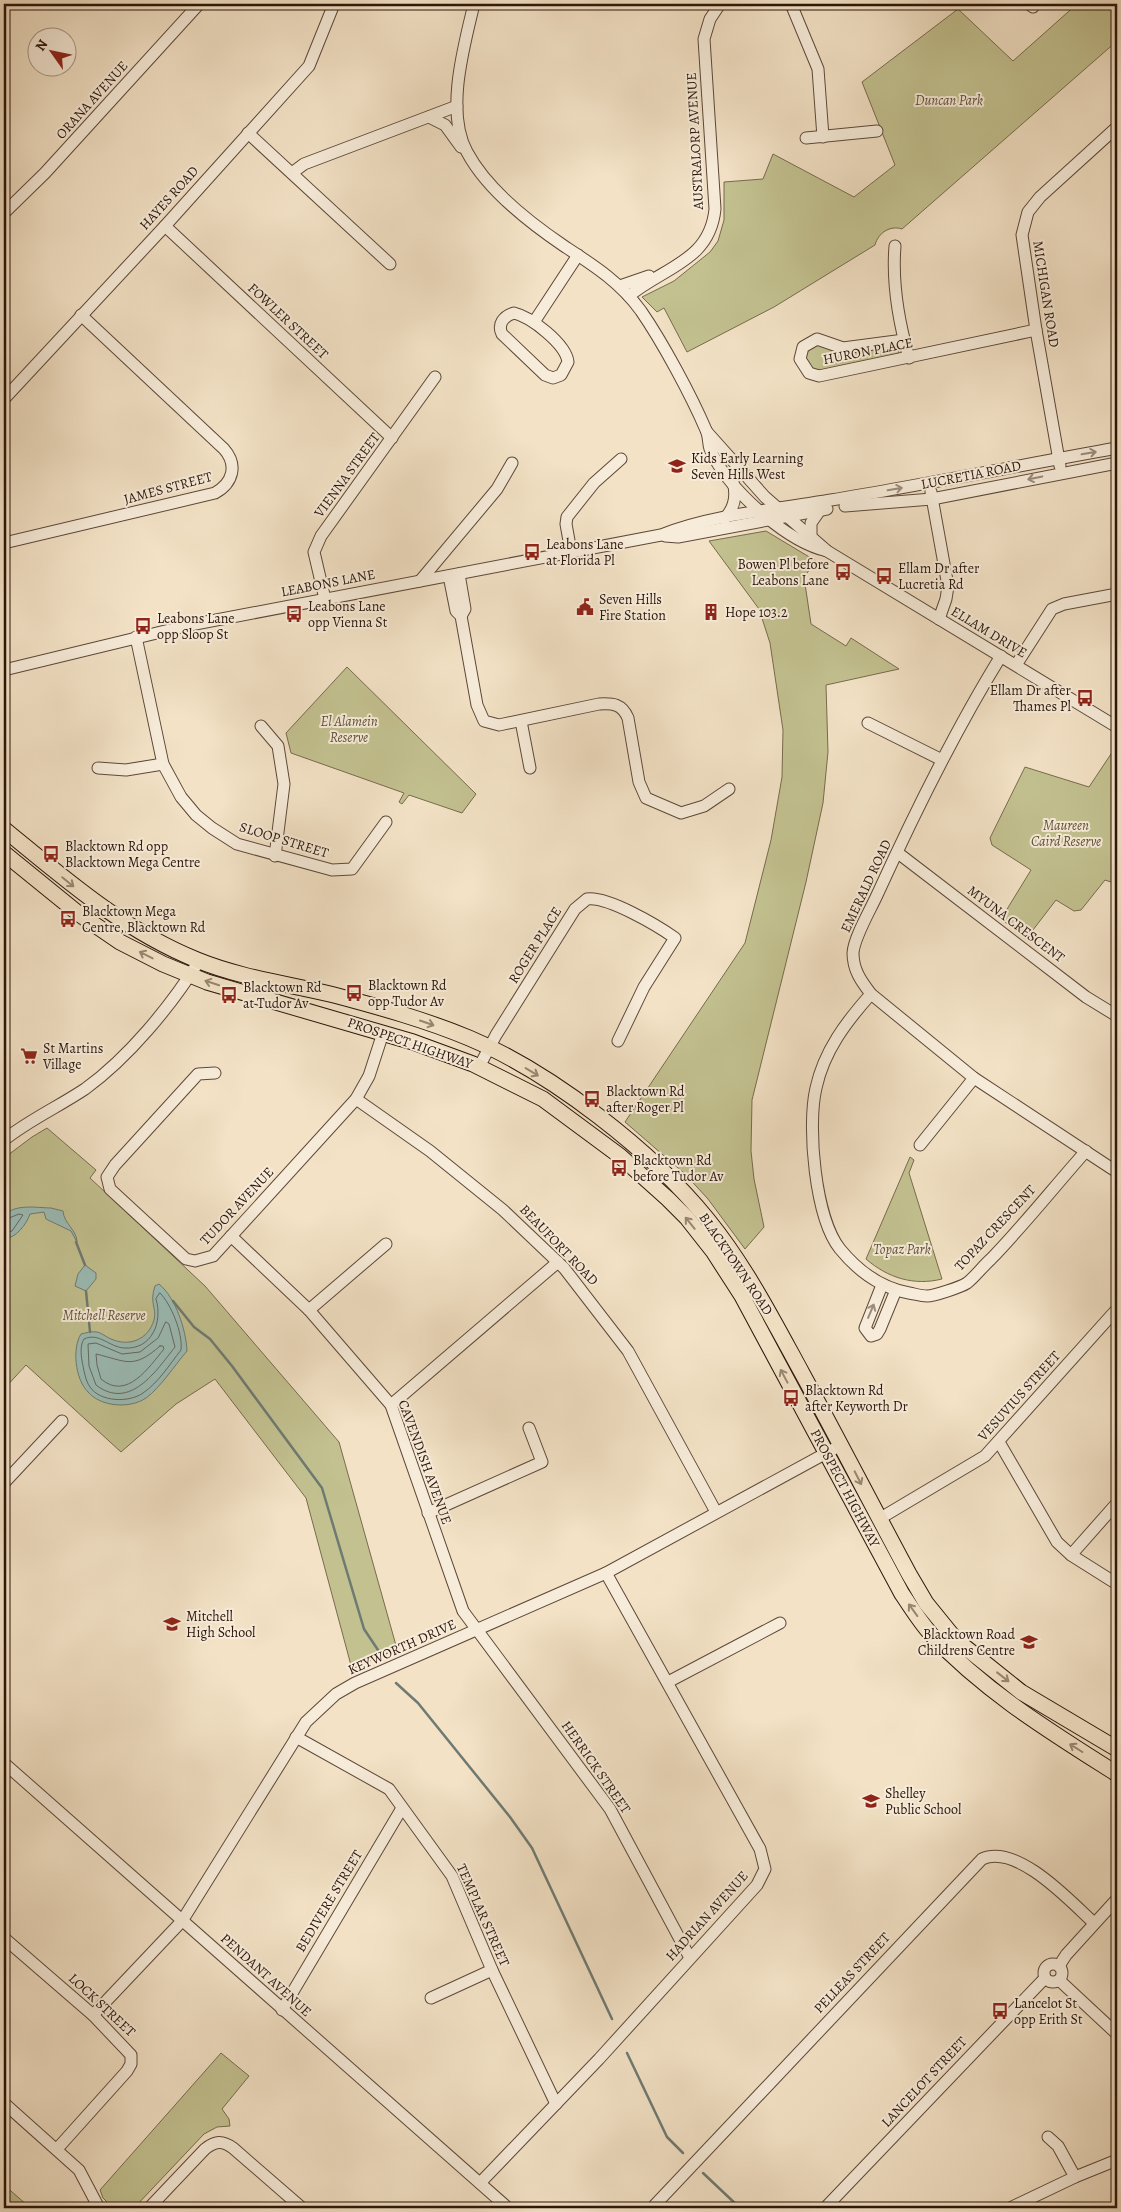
<svg xmlns="http://www.w3.org/2000/svg" width="1121" height="2212" viewBox="0 0 1121 2212" font-family="Alegreya,serif">
	<style>
		.green { fill: #c3c190; stroke: #776b4d }
		.water { fill: #9bbdb7; stroke: #6e7a72 }
		.lines { fill: none; stroke-linecap: round; stroke-linejoin: round }
		.shore { stroke: #636960; stroke-width: 1 }
		.stream { stroke: #6e7a72; stroke-width: 2.5 }
		.minor-casing { stroke: #5d4839; stroke-width: 13 }
		.major-casing { stroke: #2b150a; stroke-width: 17 }
		.minor { stroke: #f7ecda; stroke-width: 11 }
		.major { stroke: #f3e2c6; stroke-width: 15 }
		.oneway { stroke: #9b8b7c }
		.oneway2 { stroke: #998671 }
		.labels { text-anchor: middle; dominant-baseline: central; stroke-width: 4; stroke-linejoin: round; paint-order: stroke }
		.street-label { font-size: 14px; fill: #2b150a; stroke: #f7ecda }
		.park-label { font-size: 14px; font-style: italic; fill: #605139; stroke: #f7ecda }
		.poi-label { font-size: 14px; fill: #2b150a; stroke: #f7ecda; text-anchor: start }
	</style>
	<rect width="100%" height="100%" fill="#f3e2c6"/>
	<filter id="stains"><feTurbulence type="fractalNoise" baseFrequency=".004" numOctaves="4"/><feColorMatrix values="0 0 0 0 .2 0 0 0 0 .09 0 0 0 0 .02 0 0 0 .5 -.17"/></filter>
	<radialGradient id="worn" r=".72"><stop offset=".6" stop-color="#630" stop-opacity="0"/><stop offset="1" stop-color="#630" stop-opacity=".3"/></radialGradient>
	<g class="green">
		<path d="M1077 4H1117V41L902 229C890 225 878 233 875 245L774 307 687 352 664 308 657 312 642 297 674 281 710 252 718 241 724 220V182L763 179 773 154 854 197 895 165 862 82 958 9 1013 61Z"/>
		<polygon points="815,343 848,353 891,345 898,346 899,355 821,372 806,366 806,354"/>
		<polygon points="766,531 816,561 804,577 811,624 846,646 851,638 899,669 826,685 828,752 823,803 806,882 752,1100 751,1151 754,1179 764,1227 745,1249 708,1199 685,1174 625,1122 745,943 771,840 782,777 783,730 770,643 759,609 709,541"/>
		<polygon points="347,667 476,794 462,813 409,795 402,804 399,802 404,793 291,753 286,733"/>
		<polygon points="1117,745 1117,884 1105,880 1081,910 1074,911 1056,900 1026,939 1001,919 1031,870 992,845 990,838 1025,767 1089,787"/>
		<polygon points="47,1128 96,1170 90,1178 205,1286 339,1442 397,1649 352,1669 306,1498 215,1379 176,1404 121,1452 26,1365 4,1389 4,1158 32,1137"/>
		<path d="M910 1157 914 1160 909 1173 942 1279C914 1286 888 1278 866 1259Z"/>
		<polygon points="221,2053 249,2076 222,2109 229,2119 230,2126 217,2127 204,2134 134,2208 113,2208 103,2198 100,2190"/>
		<polygon points="4,2185 27,2205 24,2208 4,2208"/>
	</g>
	<g class="water">
		<path d="M51 1208 63 1211C64 1224 77 1230 77 1242L71 1231 46 1219 44 1212 30 1214C26 1225 16 1238 4 1239 4 1233 1 1221 5 1216 13 1203 39 1208 51 1208Z"/>
		<polygon points="85,1265 96,1273 96,1279 86,1291 75,1286 78,1274"/>
		<path d="M159 1284C176 1298 186 1330 187 1351 174 1366 161 1387 146 1398 130 1409 101 1407 88 1392 75 1379 72 1348 81 1334 86 1333 91 1331 97 1332 102 1333 106 1337 111 1339 129 1347 148 1340 154 1320 157 1307 149 1304 155 1286Z"/>
	</g>
	<g class="lines">
		<g class="shore">
			<polyline points="4,1220 19,1214 23,1215 12,1231 4,1234"/>
			<path d="M160 1293C171 1304 183 1333 181 1350 170 1364 158 1383 143 1393 129 1403 100 1402 90 1387 85 1380 84 1370 82 1361 81 1354 80 1345 84 1339 99 1332 109 1347 124 1348 152 1350 163 1322 156 1299Z"/>
			<path d="M166 1322 169 1324 175 1347C156 1371 130 1411 96 1385L89 1366 88 1344 96 1343 122 1354 140 1352 158 1338Z"/>
			<path d="M160 1346H163L164 1349C149 1367 127 1401 101 1379L97 1365 96 1354C126 1361 133 1370 160 1346Z"/>
		</g>
		<g class="stream">
			<polyline points="76,1242 85,1265"/>
			<polyline points="86,1291 90,1332"/>
			<polyline points="173,1301 194,1327 210,1339 232,1366 322,1488 364,1629 380,1653"/>
			<polyline points="396,1683 418,1703 510,1817 532,1848 612,2019"/>
			<polyline points="627,2053 667,2137 683,2153"/>
			<polyline points="703,2173 740,2208"/>
		</g>
		<g class="minor-casing">
			<g id="minor">
				<path d="M474 4C464 46 445 112 467 152 486 188 530 223 564 246 593 265 620 282 641 311 663 343 691 395 706 430 709 436 708 443 710 449 727 488 785 541 827 551"/>
				<polyline points="791,4 818,69 823,137"/>
				<polyline points="1029,4 1033,7"/>
				<polyline points="429,117 445,125 461,147"/>
				<polyline points="248,133 390,264"/>
				<polyline points="806,138 877,131"/>
				<polyline points="292,173 304,164 457,106"/>
				<polyline points="4,213 45,173 199,4"/>
				<polyline points="165,226 392,438"/>
				<path d="M895 246C892 283 899 323 909 358"/>
				<polyline points="620,286 649,276"/>
				<path d="M629 296C664 267 710 261 715 209L704 39 710 19 720 4"/>
				<path d="M514 313C531 317 566 344 568 362L561 375 553 378 545 375 502 334C497 324 504 316 514 313Z"/>
				<polyline points="534,322 578,255"/>
				<polyline points="904,340 843,348 817,339 803,347 800,359 809,373 819,376 1036,330"/>
				<polyline points="4,399 165,226 309,66 334,4"/>
				<polyline points="707,432 765,497 827,551 1117,727"/>
				<polyline points="1060,466 1036,330 1022,235 1028,212 1040,197 1117,127"/>
				<polyline points="931,492 948,586 946,599 939,619"/>
				<polyline points="845,506 932,499 1117,463"/>
				<path d="M724 519C735 508 737 496 733 482"/>
				<polyline points="665,536 678,537 827,509"/>
				<polyline points="811,536 811,523 820,510"/>
				<path d="M4 543 215 493C233 483 238 465 224 449L81 315"/>
				<polyline points="571,552 566,524 567,517 594,483 621,459"/>
				<polyline points="459,574 465,609 461,616"/>
				<path d="M449 576 456 611 461 616 477 705 484 721 499 725 599 704C613 703 622 704 628 718L639 782 646 798 681 813 704 806 729 789"/>
				<polyline points="420,581 497,489 512,463"/>
				<polyline points="325,599 314,552 321,536 435,377"/>
				<polyline points="136,637 163,764 181,797 196,815 212,828 237,844 332,870 352,869 386,822"/>
				<path d="M1001 656C954 732 915 812 878 893 871 909 854 937 853 953 853 970 861 981 871 994L974 1078 1117 1172"/>
				<polyline points="1016,665 1052,609 1064,604 1117,594"/>
				<path d="M4 670 190 625 661 535C709 515 778 509 831 500 927 484 1022 465 1117 448"/>
				<polyline points="521,721 530,768"/>
				<polyline points="868,723 942,760"/>
				<polyline points="261,726 278,746 284,784 275,856"/>
				<polyline points="98,768 126,770 163,764"/>
				<polyline points="898,853 1086,997 1117,1016"/>
				<path d="M871 994C846 1022 824 1051 816 1088 807 1126 815 1218 840 1249 858 1271 882 1288 909 1293 915 1294 921 1296 927 1296 934 1296 961 1287 967 1283 975 1277 983 1266 991 1259 1024 1225 1054 1187 1086 1151"/>
				<path d="M479 1067 496 1035 575 909 587 899C608 896 658 926 675 938L644 987 618 1041"/>
				<polyline points="215,1073 198,1074 115,1165 107,1177 110,1189 186,1259 195,1261 213,1256 356,1099 369,1076 383,1033"/>
				<polyline points="356,1099 430,1151 503,1210 564,1268 628,1351 716,1512"/>
				<path d="M4 1140C29 1120 58 1107 85 1089 128 1058 171 1006 199 961"/>
				<polyline points="920,1145 974,1078"/>
				<polyline points="231,1236 309,1310 391,1405 463,1611 610,1809 690,1958"/>
				<polyline points="882,1285 865,1328 871,1336 877,1334 880,1329 896,1290"/>
				<polyline points="309,1310 386,1244"/>
				<polyline points="391,1405 558,1262"/>
				<polyline points="999,1442 1057,1542 1071,1555 1117,1584"/>
				<polyline points="4,1483 62,1421"/>
				<polyline points="428,1513 542,1462 529,1428"/>
				<polyline points="879,1519 985,1456 1117,1309"/>
				<polyline points="1071,1555 1117,1503"/>
				<polyline points="668,1682 780,1623"/>
				<polyline points="296,1737 389,1789 452,1876 492,1970 556,2104"/>
				<polyline points="4,1763 508,2208"/>
				<polyline points="4,1938 93,2015 131,2055 131,2064 127,2071 57,2149"/>
				<circle cx="1053" cy="1973" r="9"/>
				<polyline points="1059,1966 1066,1955 1117,1899"/>
				<polyline points="1059,1980 1117,2034"/>
				<polyline points="431,1998 492,1970"/>
				<polyline points="282,2010 402,1808"/>
				<polyline points="93,2015 182,1921 306,1722 336,1694 355,1683 606,1573 841,1445"/>
				<polyline points="4,2103 79,2170 99,2208"/>
				<polyline points="1048,2137 1058,2146 1075,2177"/>
				<polyline points="480,2183 599,2059 757,1885 765,1869 760,1849 606,1573"/>
				<path d="M149 2208 205 2149C215 2141 222 2140 233 2148L302 2208"/>
				<path d="M652 2208 982 1859C1017 1843 1070 1901 1094 1923"/>
				<polyline points="825,2208 1045,1978"/>
				<polyline points="1010,2208 1075,2177 1117,2160"/>
			</g>
		</g>
		<g class="major-casing">
			<g id="major">
				<path d="M4 829C65 879 123 930 197 960 241 978 289 984 334 995 379 1007 426 1020 469 1038 552 1073 652 1151 708 1220 746 1267 773 1320 802 1373 838 1439 873 1507 909 1574L926 1603 956 1640 1021 1692 1117 1749"/>
				<path d="M4 853 79 914 120 942 163 964 207 982 413 1042 473 1064 543 1099 620 1156 668 1199 687 1218 713 1251 742 1296 902 1594C911 1607 920 1622 931 1634 985 1692 1051 1732 1117 1774"/>
			</g>
		</g>
		<use href="#minor" class="minor"/>
		<use href="#major" class="major"/>
	</g>
	<defs><path id="oneway-shaft" d="M-6 0H5M1.5-3L5.5 0L1.5 3" fill="none" stroke-width="1.6" stroke-linecap="round" stroke-linejoin="round" transform="scale(1.25)"/></defs>
	<g class="oneway">
		<use href="#oneway-shaft" transform="translate(1089 453) rotate(-10)"/>
		<use href="#oneway-shaft" transform="translate(1035 478) rotate(168)"/>
		<use href="#oneway-shaft" transform="translate(895 489) rotate(-10)"/>
		<use href="#oneway-shaft" transform="translate(871 1311) rotate(-67)"/>
	</g>
	<g class="oneway2">
		<use href="#oneway-shaft" transform="translate(68 882) rotate(39)"/>
		<use href="#oneway-shaft" transform="translate(146 955) rotate(-153)"/>
		<use href="#oneway-shaft" transform="translate(212 983) rotate(-162)"/>
		<use href="#oneway-shaft" transform="translate(427 1023) rotate(19)"/>
		<use href="#oneway-shaft" transform="translate(532 1072) rotate(31)"/>
		<use href="#oneway-shaft" transform="translate(690 1223) rotate(-129)"/>
		<use href="#oneway-shaft" transform="translate(784 1376) rotate(-118)"/>
		<use href="#oneway-shaft" transform="translate(858 1478) rotate(63)"/>
		<use href="#oneway-shaft" transform="translate(913 1610) rotate(-126)"/>
		<use href="#oneway-shaft" transform="translate(1003 1677) rotate(38)"/>
		<use href="#oneway-shaft" transform="translate(1076 1748) rotate(-148)"/>
	</g>
	<defs>
		<g id="school-bare" transform="scale(1.35)"><path d="M0-5L7-2L0 1L-7-2ZM-4 1L0 2.5L4 1V4Q0 6-4 4Z" fill="#8f2418" stroke="#f7ecda" stroke-width="2.5" paint-order="stroke"/></g>
		<g id="bus-bare" transform="scale(1.35)"><path d="M-5-6H5V4H4V6H2V4H-2V6H-4V4H-5ZM-3.5-4V0h7V-4ZM-3.5 1.2v1.5H-2V1.2ZM2 1.2v1.5H3.5V1.2Z" fill="#8f2418" stroke="#f7ecda" stroke-width="2.5" paint-order="stroke"/></g>
		<g id="civic-bare" transform="scale(1.35)"><path d="M-.6-6.5H3V-4.5H.6V-3L4-1V1h2V6H-6V1h2V-1L-.6-3ZM-1.2 2.5V6h2.4V2.5Z" fill="#8f2418" stroke="#f7ecda" stroke-width="2.5" paint-order="stroke"/></g>
		<g id="building-bare" transform="scale(1.35)"><path d="M-4-6H4V6H1V3H-1V6H-4ZM-2.5-4.3h1.7v1.8h-1.7ZM.8-4.3h1.7v1.8H.8ZM-2.5-1h1.7V.8h-1.7ZM.8-1h1.7V.8H.8Z" fill="#8f2418" stroke="#f7ecda" stroke-width="2.5" paint-order="stroke"/></g>
		<g id="supermarket-bare" transform="scale(1.35)"><path d="M-6-5.5h2.5l.6 2H6L4.5 2H-2.5L-4.4-4H-6ZM-1.5 3.2a1.3 1.3 0 1 0 .1 0ZM3 3.2a1.3 1.3 0 1 0 .1 0Z" fill="#8f2418" stroke="#f7ecda" stroke-width="2.5" paint-order="stroke"/></g>
	</defs>
	<g fill-rule="evenodd">
		<use href="#school-bare" x="677" y="466"/>
		<use href="#bus-bare" x="532" y="552"/>
		<use href="#bus-bare" x="843" y="572"/>
		<use href="#bus-bare" x="884" y="576"/>
		<use href="#civic-bare" x="585" y="607"/>
		<use href="#building-bare" x="711" y="612"/>
		<use href="#bus-bare" x="294" y="614"/>
		<use href="#bus-bare" x="143" y="626"/>
		<use href="#bus-bare" x="1085" y="698"/>
		<use href="#bus-bare" x="51" y="854"/>
		<use href="#bus-bare" x="68" y="919"/>
		<use href="#bus-bare" x="354" y="993"/>
		<use href="#bus-bare" x="229" y="995"/>
		<use href="#supermarket-bare" x="29" y="1056"/>
		<use href="#bus-bare" x="592" y="1099"/>
		<use href="#bus-bare" x="619" y="1168"/>
		<use href="#bus-bare" x="791" y="1398"/>
		<use href="#school-bare" x="172" y="1624"/>
		<use href="#school-bare" x="1029" y="1642"/>
		<use href="#school-bare" x="871" y="1801"/>
		<use href="#bus-bare" x="1000" y="2011"/>
	</g>
	<g class="labels">
		<g class="street-label">
			<text transform="translate(92 100) rotate(-48)">ORANA AVENUE</text>
			<text transform="translate(695 141) rotate(-93)">AUSTRALORP AVENUE</text>
			<text transform="translate(169 198) rotate(-48)">HAYES ROAD</text>
			<text transform="translate(1046 294) rotate(81)">MICHIGAN ROAD</text>
			<text transform="translate(288 321) rotate(43)">FOWLER STREET</text>
			<text transform="translate(868 351) rotate(-11)">HURON PLACE</text>
			<text transform="translate(347 475) rotate(-54)">VIENNA STREET</text>
			<text transform="translate(971 475) rotate(-11)">LUCRETIA ROAD</text>
			<text transform="translate(168 488) rotate(-15)">JAMES STREET</text>
			<text transform="translate(328 583) rotate(-11)">LEABONS LANE</text>
			<text transform="translate(989 632) rotate(31)">ELLAM DRIVE</text>
			<text transform="translate(284 840) rotate(17)">SLOOP STREET</text>
			<text transform="translate(866 886) rotate(-65)">EMERALD ROAD</text>
			<text transform="translate(1016 924) rotate(37)">MYUNA CRESCENT</text>
			<text transform="translate(535 945) rotate(-58)">ROGER PLACE</text>
			<text transform="translate(410 1043) rotate(19)">PROSPECT HIGHWAY</text>
			<text transform="translate(237 1206) rotate(-47)">TUDOR AVENUE</text>
			<text transform="translate(995 1228) rotate(-47)">TOPAZ CRESCENT</text>
			<text transform="translate(559 1245) rotate(46)">BEAUFORT ROAD</text>
			<text transform="translate(736 1264) rotate(56)">BLACKTOWN ROAD</text>
			<text transform="translate(1019 1396) rotate(-48)">VESUVIUS STREET</text>
			<text transform="translate(425 1462) rotate(70)">CAVENDISH AVENUE</text>
			<text transform="translate(845 1488) rotate(62)">PROSPECT HIGHWAY</text>
			<text transform="translate(402 1647) rotate(-24)">KEYWORTH DRIVE</text>
			<text transform="translate(596 1767) rotate(55)">HERRICK STREET</text>
			<text transform="translate(329 1901) rotate(-59)">BEDIVERE STREET</text>
			<text transform="translate(483 1915) rotate(66)">TEMPLAR STREET</text>
			<text transform="translate(707 1916) rotate(-48)">HADRIAN AVENUE</text>
			<text transform="translate(852 1973) rotate(-47)">PELLEAS STREET</text>
			<text transform="translate(266 1975) rotate(42)">PENDANT AVENUE</text>
			<text transform="translate(102 2005) rotate(43)">LOCK STREET</text>
			<text transform="translate(924 2082) rotate(-47)">LANCELOT STREET</text>
		</g>
		<g class="park-label">
			<text x="949" y="100">Duncan Park</text>
			<text x="349" y="721">El Alamein<tspan x="349" dy="16">Reserve</tspan></text>
			<text x="1066" y="825">Maureen<tspan x="1066" dy="16">Caird Reserve</tspan></text>
			<text x="902" y="1249">Topaz Park</text>
			<text x="104" y="1315">Mitchell Reserve</text>
		</g>
		<g class="poi-label">
			<text x="691" y="458">Kids Early Learning<tspan x="691" dy="16">Seven Hills West</tspan></text>
			<text x="546" y="544">Leabons Lane<tspan x="546" dy="16">at Florida Pl</tspan></text>
			<text x="829" y="564" text-anchor="end">Bowen Pl before<tspan x="829" dy="16">Leabons Lane</tspan></text>
			<text x="898" y="568">Ellam Dr after<tspan x="898" dy="16">Lucretia Rd</tspan></text>
			<text x="599" y="599">Seven Hills<tspan x="599" dy="16">Fire Station</tspan></text>
			<text x="308" y="606">Leabons Lane<tspan x="308" dy="16">opp Vienna St</tspan></text>
			<text x="725" y="612">Hope 103.2</text>
			<text x="157" y="618">Leabons Lane<tspan x="157" dy="16">opp Sloop St</tspan></text>
			<text x="1071" y="690" text-anchor="end">Ellam Dr after<tspan x="1071" dy="16">Thames Pl</tspan></text>
			<text x="65" y="846">Blacktown Rd opp<tspan x="65" dy="16">Blacktown Mega Centre</tspan></text>
			<text x="82" y="911">Blacktown Mega<tspan x="82" dy="16">Centre, Blacktown Rd</tspan></text>
			<text x="368" y="985">Blacktown Rd<tspan x="368" dy="16">opp Tudor Av</tspan></text>
			<text x="243" y="987">Blacktown Rd<tspan x="243" dy="16">at Tudor Av</tspan></text>
			<text x="43" y="1048">St Martins<tspan x="43" dy="16">Village</tspan></text>
			<text x="606" y="1091">Blacktown Rd<tspan x="606" dy="16">after Roger Pl</tspan></text>
			<text x="633" y="1160">Blacktown Rd<tspan x="633" dy="16">before Tudor Av</tspan></text>
			<text x="805" y="1390">Blacktown Rd<tspan x="805" dy="16">after Keyworth Dr</tspan></text>
			<text x="186" y="1616">Mitchell<tspan x="186" dy="16">High School</tspan></text>
			<text x="1015" y="1634" text-anchor="end">Blacktown Road<tspan x="1015" dy="16">Childrens Centre</tspan></text>
			<text x="885" y="1793">Shelley<tspan x="885" dy="16">Public School</tspan></text>
			<text x="1014" y="2003">Lancelot St<tspan x="1014" dy="16">opp Erith St</tspan></text>
		</g>
	</g>
	<rect width="1121" height="2212" fill="none" stroke="#f3e2c6" stroke-width="20"/>
	<rect x="5" y="5" width="1111" height="2202" fill="none" stroke="#2b150a" stroke-width="2.5"/>
	<rect x="10" y="10" width="1101" height="2192" fill="none" stroke="#2b150a"/>
	<g transform="translate(52 52) rotate(303)"><circle r="24" fill="#f7ecda" stroke="#a59687"/>
	<path d="M0-4L9 19L0 12L-9 19Z" fill="#8f2418"/>
	<text y="-8" font-size="14" font-weight="bold" text-anchor="middle" fill="#2b150a">N</text>
	</g>
	<rect width="100%" height="100%" filter="url(#stains)"/>
	<rect width="100%" height="100%" fill="url(#worn)"/>
</svg>
